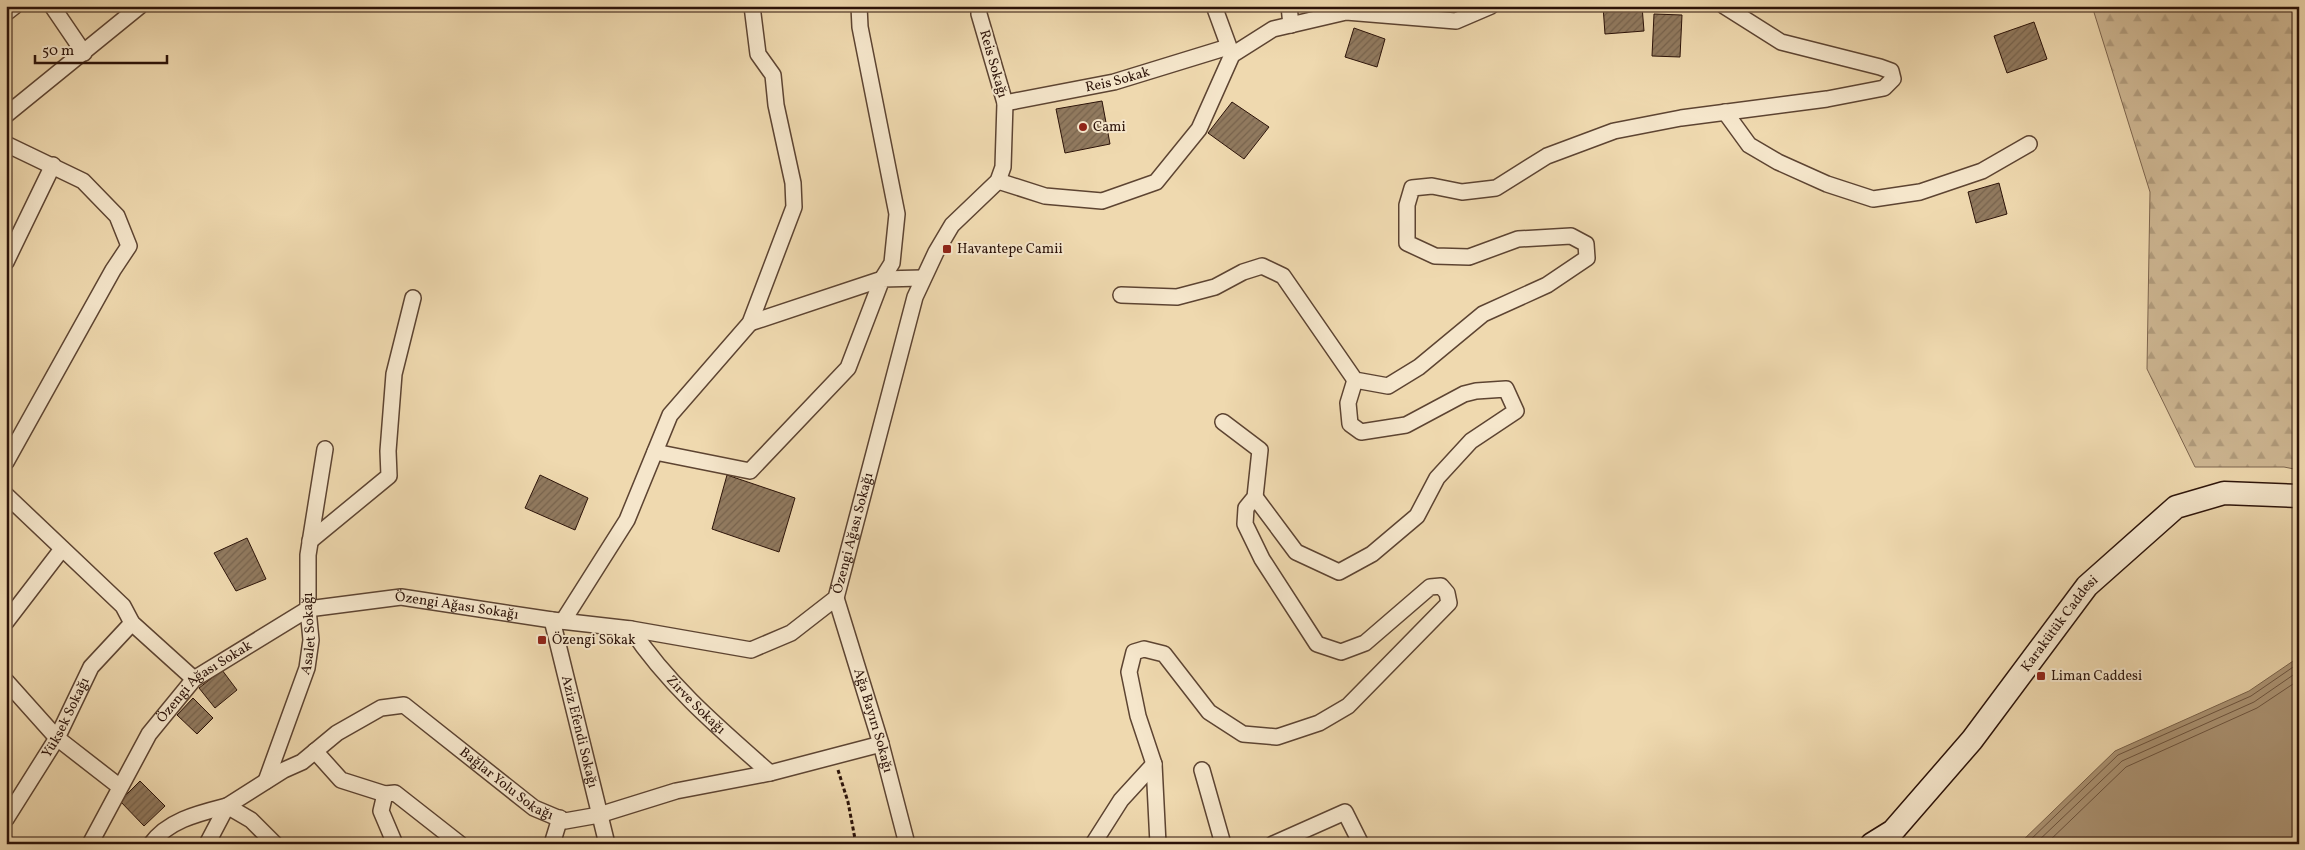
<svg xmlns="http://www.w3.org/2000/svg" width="2305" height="850" viewBox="0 0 2305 850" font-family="Vollkorn,serif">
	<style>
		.forest { fill: url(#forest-firs); stroke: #7d654e }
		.water { fill: #ad9677; stroke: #79624b }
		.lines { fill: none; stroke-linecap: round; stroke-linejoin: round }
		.shore { stroke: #6c5440; stroke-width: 1 }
		.building { fill: url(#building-hatch); stroke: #2c1309 }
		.minor-casing { stroke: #5d4432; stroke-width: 18 }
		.secondary-casing { stroke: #2c1309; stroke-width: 25 }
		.path { stroke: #2c1309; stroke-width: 3; stroke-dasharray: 4 2.5; stroke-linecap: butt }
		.minor { stroke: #f5e6cb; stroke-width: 15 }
		.secondary { stroke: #f5e6cb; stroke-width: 22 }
		.poi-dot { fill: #8f2418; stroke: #f5e6cb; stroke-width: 2 }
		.labels { text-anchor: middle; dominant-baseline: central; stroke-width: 4; stroke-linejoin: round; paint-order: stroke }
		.street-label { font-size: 14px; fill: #2c1309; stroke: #f5e6cb }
		.poi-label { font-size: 14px; fill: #2c1309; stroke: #f5e6cb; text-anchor: start }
	</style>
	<defs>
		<pattern id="forest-firs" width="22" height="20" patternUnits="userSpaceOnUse" patternTransform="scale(1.25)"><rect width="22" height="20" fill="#ceb793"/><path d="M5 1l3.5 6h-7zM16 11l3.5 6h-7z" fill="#b19c7d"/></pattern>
		<pattern id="building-hatch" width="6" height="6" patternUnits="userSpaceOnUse" patternTransform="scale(1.25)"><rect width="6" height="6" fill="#917a5f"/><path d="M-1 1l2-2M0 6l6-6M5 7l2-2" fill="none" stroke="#77634d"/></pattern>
	</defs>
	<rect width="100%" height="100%" fill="#efd9af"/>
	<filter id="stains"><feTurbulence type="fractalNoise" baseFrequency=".004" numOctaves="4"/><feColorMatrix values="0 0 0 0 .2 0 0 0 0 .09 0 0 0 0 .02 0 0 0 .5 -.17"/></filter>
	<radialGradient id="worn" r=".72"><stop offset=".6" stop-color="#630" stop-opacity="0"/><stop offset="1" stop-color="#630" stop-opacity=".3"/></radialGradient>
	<polygon class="forest" points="2092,6 2299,6 2299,470 2284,467 2195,467 2147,369 2150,192"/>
	<polygon class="water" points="2299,657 2299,844 2019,844 2115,751 2249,691"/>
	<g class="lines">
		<g class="shore">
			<polyline points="2026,844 2118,755 2251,696 2299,663"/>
			<polyline points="2035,844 2122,761 2254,702 2299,671"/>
			<polyline points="2046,844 2126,767 2257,708 2299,680"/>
		</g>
	</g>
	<g class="building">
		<polygon points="1603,6 1642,6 1644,31 1605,34"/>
		<polygon points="1654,14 1682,15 1680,57 1652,56"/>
		<polygon points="2034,22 2047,59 2007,73 1994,36"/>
		<polygon points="1354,28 1385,39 1377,67 1345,57"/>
		<polygon points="1102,101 1110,144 1065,153 1056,109"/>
		<polygon points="1232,102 1269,127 1244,159 1208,133"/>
		<polygon points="1999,183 2007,214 1976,223 1968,192"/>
		<polygon points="540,475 588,498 575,530 525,508"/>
		<polygon points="727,475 795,498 779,552 712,529"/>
		<polygon points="247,538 266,579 236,591 214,553"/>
		<polygon points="222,670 237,690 215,708 199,688"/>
		<polygon points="193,698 213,718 197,734 177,715"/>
		<polygon points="140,781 165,806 144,826 120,801"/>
	</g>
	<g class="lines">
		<g class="minor-casing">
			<g id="minor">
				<polyline points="52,6 84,53"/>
				<polyline points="1214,6 1232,55"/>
				<polyline points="1289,6 1291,25"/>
				<polyline points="6,13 15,6"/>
				<path id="s1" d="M1005 103 1114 82 1228 47"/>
				<polyline points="1725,112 1749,145 1778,162 1827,184 1873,199 1920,192 1982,171 2029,144"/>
				<polyline points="6,115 140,6"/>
				<polyline points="6,144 83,181 117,216 129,246 113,270 6,462"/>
				<polyline points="998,181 1045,196 1102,201 1156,182 1199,129 1232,55 1273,29 1346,12 1456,21 1491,6"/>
				<polyline points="6,262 53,165"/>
				<polyline points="1121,295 1177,297 1215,287 1243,272 1262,266 1283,276 1355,380 1388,386 1419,367 1483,314 1547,285 1587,258 1586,244 1571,236 1518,239 1469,257 1435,256 1407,243 1407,205 1412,188 1432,186 1462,192 1496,188 1547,156 1614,131 1681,118 1827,99 1884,88 1893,79 1891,71 1880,67 1781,42 1724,6"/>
				<polyline points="750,323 882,279 892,263 897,214 860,27 859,6"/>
				<polyline points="655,452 750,471 848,368 882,279 922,278"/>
				<polyline points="6,495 123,606 132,623 194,679"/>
				<polyline points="1255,497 1296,552 1339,572 1372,554 1417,516 1437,478 1471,441 1516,411 1506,389 1476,391 1464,394 1406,425 1361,432 1350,424 1348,403 1355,380"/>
				<polyline points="310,541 389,476 388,451 394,374 413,298"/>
				<path id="s2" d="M836 598 881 744 907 844"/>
				<path id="s3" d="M552 620 607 844"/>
				<polyline points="563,621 627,520 670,415 750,323 794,207 793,183 776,105 773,75 758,54 752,6"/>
				<polyline points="6,622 62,549"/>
				<path id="s4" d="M631 629C668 685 720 729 770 773"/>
				<polyline points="6,681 57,738 120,787"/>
				<polyline points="315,751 341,780 385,794"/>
				<polyline points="1202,770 1223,844"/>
				<path id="s5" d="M266 781 307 668 311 640 308 609V555L325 449"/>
				<path id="s6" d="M6 819 57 738 91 667 132 623"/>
				<path id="s7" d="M90 844 149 734 194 679 308 609 401 597 552 620 631 629 751 650 791 633 836 598 915 297 936 252 952 225 998 181 1003 167 1005 103 979 14V6"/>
				<path d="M151 844C168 820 200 813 227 806L251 820 275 844"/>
				<path id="s8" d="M207 844 227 806 284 770 302 762 337 733 381 708 404 705 534 808 565 821 599 815 676 791 770 773 881 744"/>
				<polyline points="395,844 381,811 385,794 395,793 460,844"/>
				<polyline points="552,844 560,818"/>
				<polyline points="1093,844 1121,800 1154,764"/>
				<polyline points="1158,844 1154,764 1138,716 1129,672 1134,652 1144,649 1164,654 1209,712 1243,734 1277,737 1319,723 1348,706 1449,603 1447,593 1441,586 1430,587 1365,643 1341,652 1317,644 1262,559 1245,524 1246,508 1255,497 1260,450 1223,422"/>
				<polyline points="1273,844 1345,812 1361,844"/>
			</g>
		</g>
		<g class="secondary-casing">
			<g id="secondary">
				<path id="s9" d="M1872 844 1893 831 1972 740 2087 586 2176 507 2224 493 2299 496"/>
			</g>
		</g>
		<polyline class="path" points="838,770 848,802 856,844"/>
		<use href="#minor" class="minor"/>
		<use href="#secondary" class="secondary"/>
	</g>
	<g class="poi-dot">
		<circle cx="1083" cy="127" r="5"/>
		<rect x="942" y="244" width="10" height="10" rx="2.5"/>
		<rect x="537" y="635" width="10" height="10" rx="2.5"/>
		<rect x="2036" y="671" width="10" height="10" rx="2.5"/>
	</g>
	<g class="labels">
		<g class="street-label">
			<text transform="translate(993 64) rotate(74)">Reis Sokağı</text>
			<text stroke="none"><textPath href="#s1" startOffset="115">Reis Sokak</textPath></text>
			<text stroke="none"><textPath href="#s7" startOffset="945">Özengi Ağası Sokağı</textPath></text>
			<text stroke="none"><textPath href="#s7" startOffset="480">Özengi Ağası Sokağı</textPath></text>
			<text stroke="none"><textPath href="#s9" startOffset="291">Karakütük Caddesi</textPath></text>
			<text stroke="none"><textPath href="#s5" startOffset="155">Asalet Sokağı</textPath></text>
			<text stroke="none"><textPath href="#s7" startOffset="202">Özengi Ağası Sokak</textPath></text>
			<text stroke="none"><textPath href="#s4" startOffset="100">Zirve Sokağı</textPath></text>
			<text stroke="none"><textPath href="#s6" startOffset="118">Yüksek Sokağı</textPath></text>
			<text stroke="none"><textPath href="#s2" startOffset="128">Ağa Bayırı Sokağı</textPath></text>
			<text stroke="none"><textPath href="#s3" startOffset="115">Aziz Efendi Sokağı</textPath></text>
			<text stroke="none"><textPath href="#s8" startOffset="379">Bağlar Yolu Sokağı</textPath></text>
		</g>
		<g class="poi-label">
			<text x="1093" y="127">Cami</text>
			<text x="957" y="249">Havantepe Camii</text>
			<text x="552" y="640">Özengi Sokak</text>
			<text x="2051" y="676">Liman Caddesi</text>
		</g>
	</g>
	<rect width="2305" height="850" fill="none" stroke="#efd9af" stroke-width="25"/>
	<rect x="8" y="8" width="2290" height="835" fill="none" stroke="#2c1309" stroke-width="2.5"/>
	<rect x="12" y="12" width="2280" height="825" fill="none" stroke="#2c1309"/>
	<path d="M35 55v8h132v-8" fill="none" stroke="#2c1309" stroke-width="2.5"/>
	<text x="42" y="55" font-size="15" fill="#2c1309" stroke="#f5e6cb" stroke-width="4" paint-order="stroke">50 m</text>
	<rect width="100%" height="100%" filter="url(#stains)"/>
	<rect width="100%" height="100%" fill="url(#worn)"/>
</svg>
